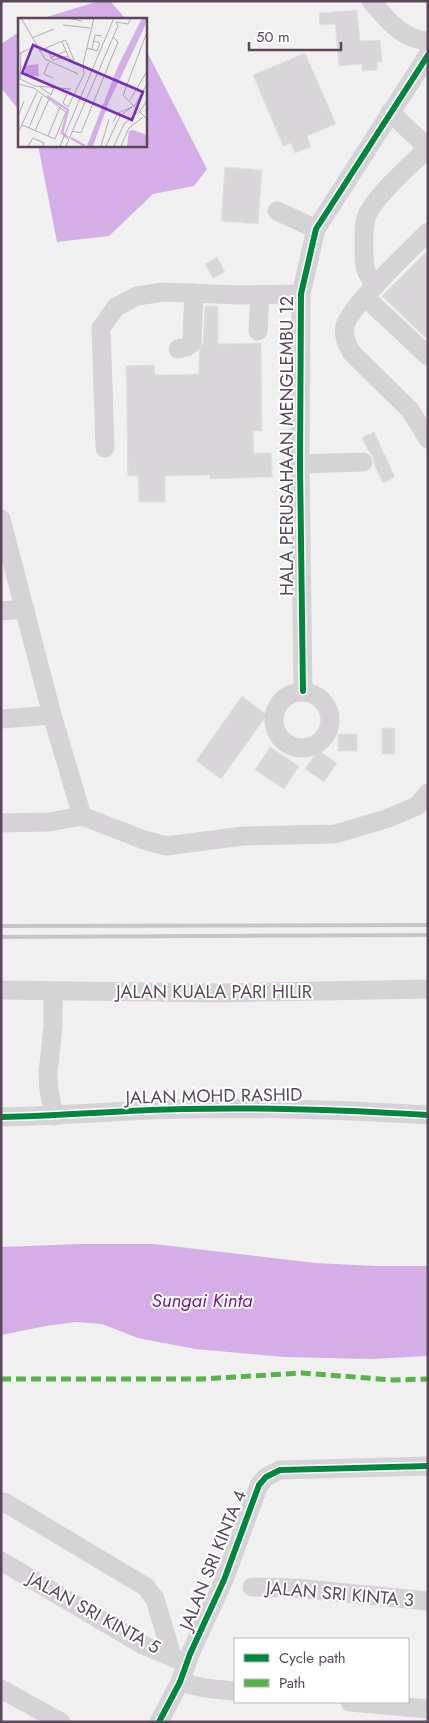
<svg xmlns="http://www.w3.org/2000/svg" width="429" height="1723" viewBox="0 0 429 1723" font-family="Jost,sans-serif">
	<style>
		.water { fill: #d5aee8 }
		.building { fill: #d8d6d8; stroke: #e3e1e2 }
		.lines { fill: none; stroke-linecap: round; stroke-linejoin: round }
		.minor { stroke: #d6d3d6; stroke-width: 19 }
		.rail { stroke: #c8c5c8; stroke-width: 4 }
		.quiet { stroke: #58b348; stroke-width: 5; stroke-dasharray: 10 5; stroke-linecap: butt }
		.cycleway-casing { stroke: #fff; stroke-width: 9 }
		.cycleway { stroke: #00873e; stroke-width: 6 }
		.labels { text-anchor: middle; dominant-baseline: central; stroke-width: 4; stroke-linejoin: round; paint-order: stroke }
		.street-label { font-size: 18px; fill: #59485a; stroke: #fff }
		.water-label { font-size: 19px; font-style: italic; fill: #73199d; stroke: #fff }
		.inset-river { fill: none; stroke: #d5aee8; stroke-width: 2.5 }
		.inset-road { fill: none; stroke: #b4adb4; stroke-width: 1 }
		.view { fill: #7b2cbf; fill-opacity: 0.15; stroke: #7b2cbf; stroke-width: 2.5 }
		.inset-edge { fill: none; stroke: #59485a; stroke-width: 2.5 }
	</style>
	<rect width="100%" height="100%" fill="#f0f0f0"/>
	<g class="water">
		<polygon points="99,1 110,1 126,19 40,19"/>
		<polygon points="19,32 19,110 1,88 1,44"/>
		<polygon points="145,48 207,169 194,186 153,194 109,236 57,242 38,145 145,145"/>
		<polygon points="80,1244 154,1244 315,1263 376,1266 428,1266 428,1356 372,1359 284,1357 195,1349 138,1338 102,1324 76,1322 46,1326 1,1335 1,1247"/>
	</g>
	<g class="building">
		<polygon points="357,10 360,41 380,40 382,62 377,62 377,70 362,71 362,64 339,66 335,24 320,25 319,13"/>
		<polygon points="305,53 336,124 307,136 311,147 295,153 291,143 283,146 253,75"/>
		<polygon points="225,167 262,170 258,224 221,221"/>
		<polygon points="428,250 428,340 382,296"/>
		<polygon points="217,257 225,272 213,278 205,264"/>
		<polygon points="205,306 218,306 218,344 261,343 262,431 253,431 254,453 271,453 272,477 210,479 210,475 165,476 165,502 139,502 138,476 128,476 126,366 154,365 155,375 199,374 199,352 203,343"/>
		<polygon points="374,432 395,477 383,483 374,464 373,457 369,452 362,438"/>
		<polygon points="242,696 267,715 221,779 196,761"/>
		<rect x="382" y="728" width="13" height="26"/>
		<rect x="338" y="734" width="19" height="17"/>
		<polygon points="270,747 299,766 284,789 255,770"/>
		<polygon points="318,750 337,763 324,782 305,769"/>
	</g>
	<g class="lines">
		<g class="minor">
			<path d="M371 1C388 20 401 39 428 41"/>
			<polyline points="390,112 428,148"/>
			<polyline points="277,211 316,229"/>
			<path d="M428 232C410 250 350 306 345 326 343 336 347 344 351 352L410 410 428 439"/>
			<path d="M376 285C363 271 364 265 364 247 364 236 363 223 368 213 377 194 412 164 428 148"/>
			<polyline points="365,297 428,356"/>
			<polyline points="258,331 260,295"/>
			<polyline points="178,349 186,347 192,343 194,293"/>
			<polyline points="105,448 101,328 116,307 137,296 163,292 240,295 301,294"/>
			<polyline points="300,464 363,462"/>
			<polyline points="1,519 52,715 82,816"/>
			<polyline points="1,611 25,609"/>
			<polyline points="303,691 300,464 301,294 316,229 428,55"/>
			<circle cx="302" cy="720" r="28"/>
			<polyline points="1,719 52,715"/>
			<polyline points="82,816 144,840 166,846 243,836 335,834 386,819 417,806 428,793"/>
			<polyline points="1,823 49,822 82,816"/>
			<polyline points="1,990 217,993 428,989"/>
			<polyline points="53,992 53,1026 48,1073 49,1091 54,1116"/>
			<path d="M1 1117C62 1116 123 1110 184 1109 265 1107 346 1110 428 1115"/>
			<polyline points="1,1502 4,1502 146,1587 155,1599 172,1656"/>
			<polyline points="1,1561 143,1645 179,1660"/>
			<polyline points="252,1587 296,1588 428,1601"/>
			<polyline points="180,1682 204,1688 235,1691"/>
			<polyline points="1,1689 61,1722"/>
			<polyline points="350,1702 428,1709"/>
			<polyline points="159,1722 180,1682 190,1654 224,1580 259,1485 266,1477 280,1470 428,1466"/>
		</g>
		<g class="rail">
			<polyline points="1,926 428,925"/>
			<polyline points="1,937 428,935"/>
		</g>
		<polyline class="quiet" points="1,1379 201,1379 302,1373 393,1380 428,1379"/>
		<g class="cycleway-casing">
			<g id="cycleway">
				<polyline points="303,691 300,464 301,294 316,229 428,55"/>
				<path d="M1 1117C62 1116 123 1110 184 1109 265 1107 346 1110 428 1115"/>
				<polyline points="159,1722 180,1682 190,1654 224,1580 259,1485 266,1477 280,1470 428,1466"/>
			</g>
		</g>
		<use href="#cycleway" class="cycleway"/>
	</g>
	<g class="labels">
		<g class="street-label">
			<text transform="translate(287 446) rotate(-90)">HALA PERUSAHAAN MENGLEMBU 12</text>
			<text x="214" y="992">JALAN KUALA PARI HILIR</text>
			<text transform="translate(214 1096) rotate(-1)">JALAN MOHD RASHID</text>
			<text transform="translate(213 1560) rotate(-68)">JALAN SRI KINTA 4</text>
			<text transform="translate(340 1594) rotate(5)">JALAN SRI KINTA 3</text>
			<text transform="translate(94 1613) rotate(29)">JALAN SRI KINTA 5</text>
		</g>
		<g class="water-label">
			<text x="202" y="1300">Sungai Kinta</text>
		</g>
	</g>
	<g transform="translate(18 18)">
		<rect width="129" height="129" fill="#f0f0f0"/>
		<path d="M124 0H129L127 8 90 86 75 128H69L100 48ZM20 46 21 58H7L6 48ZM115 112 129 117V128H109L111 113Z" fill="#d5aee8"/>
		<path class="inset-river" d="M29 78 50 92 44 115 50 120M53 120 67 128"/>
		<path class="inset-road" d="M3 0 27 41 60 56 56 54M49 0 64 3M45 7 72 10M129 14 105 77 129 101M14 20 36 11M28 30 35 42 50 38M69 30 79 33 82 25 76 23M74 31 77 17 84 18M21 33 23 32 47 22 48 23 56 42H52L44 24M0 36 18 28M32 40 48 33M31 44 26 56 35 60M2 61 17 68 53 71M2 61 3 35M0 66 16 70 48 94 37 121 4 107M21 68 33 77 36 69M51 71 45 85 50 89 66 56 65 46 76 0M112 82 129 53M116 89 129 66M121 95 129 82M0 98 6 83M95 104 100 95 114 89M11 110 24 78M17 113 31 81M54 113 63 115 100 24 95 19M0 115 19 74M30 118 42 89M10 128 15 120 26 125 25 128M42 128 96 0M48 128 100 8 98 4 110 6 113 0M83 128 91 101M88 128 102 98 115 88M96 128 106 106 120 94M103 128 111 110 125 99"/>
		<path class="view" d="M15 27 125 74 114 102 4 55Z"/>
		<rect width="129" height="129" class="inset-edge"/>
	</g>
	<rect width="429" height="1723" fill="none" stroke="#59485a" stroke-width="5"/>
	<rect x="234" y="1638" width="175" height="65" fill="#ffffff" stroke="#bdb6bd"/>
	<rect x="244" y="1654" width="25" height="8" fill="#00873e" stroke="#bdb6bd"/>
	<text x="279" y="1663" font-size="15" fill="#59485a">Cycle path</text>
	<rect x="244" y="1679" width="25" height="8" fill="#58b348" stroke="#bdb6bd"/>
	<text x="279" y="1688" font-size="15" fill="#59485a">Path</text>
	<path d="M249 42v8h92v-8" fill="none" stroke="#59485a" stroke-width="2.5"/>
	<text x="256" y="42" font-size="15" fill="#59485a" stroke="#ffffff" stroke-width="4" paint-order="stroke">50 m</text>
</svg>
